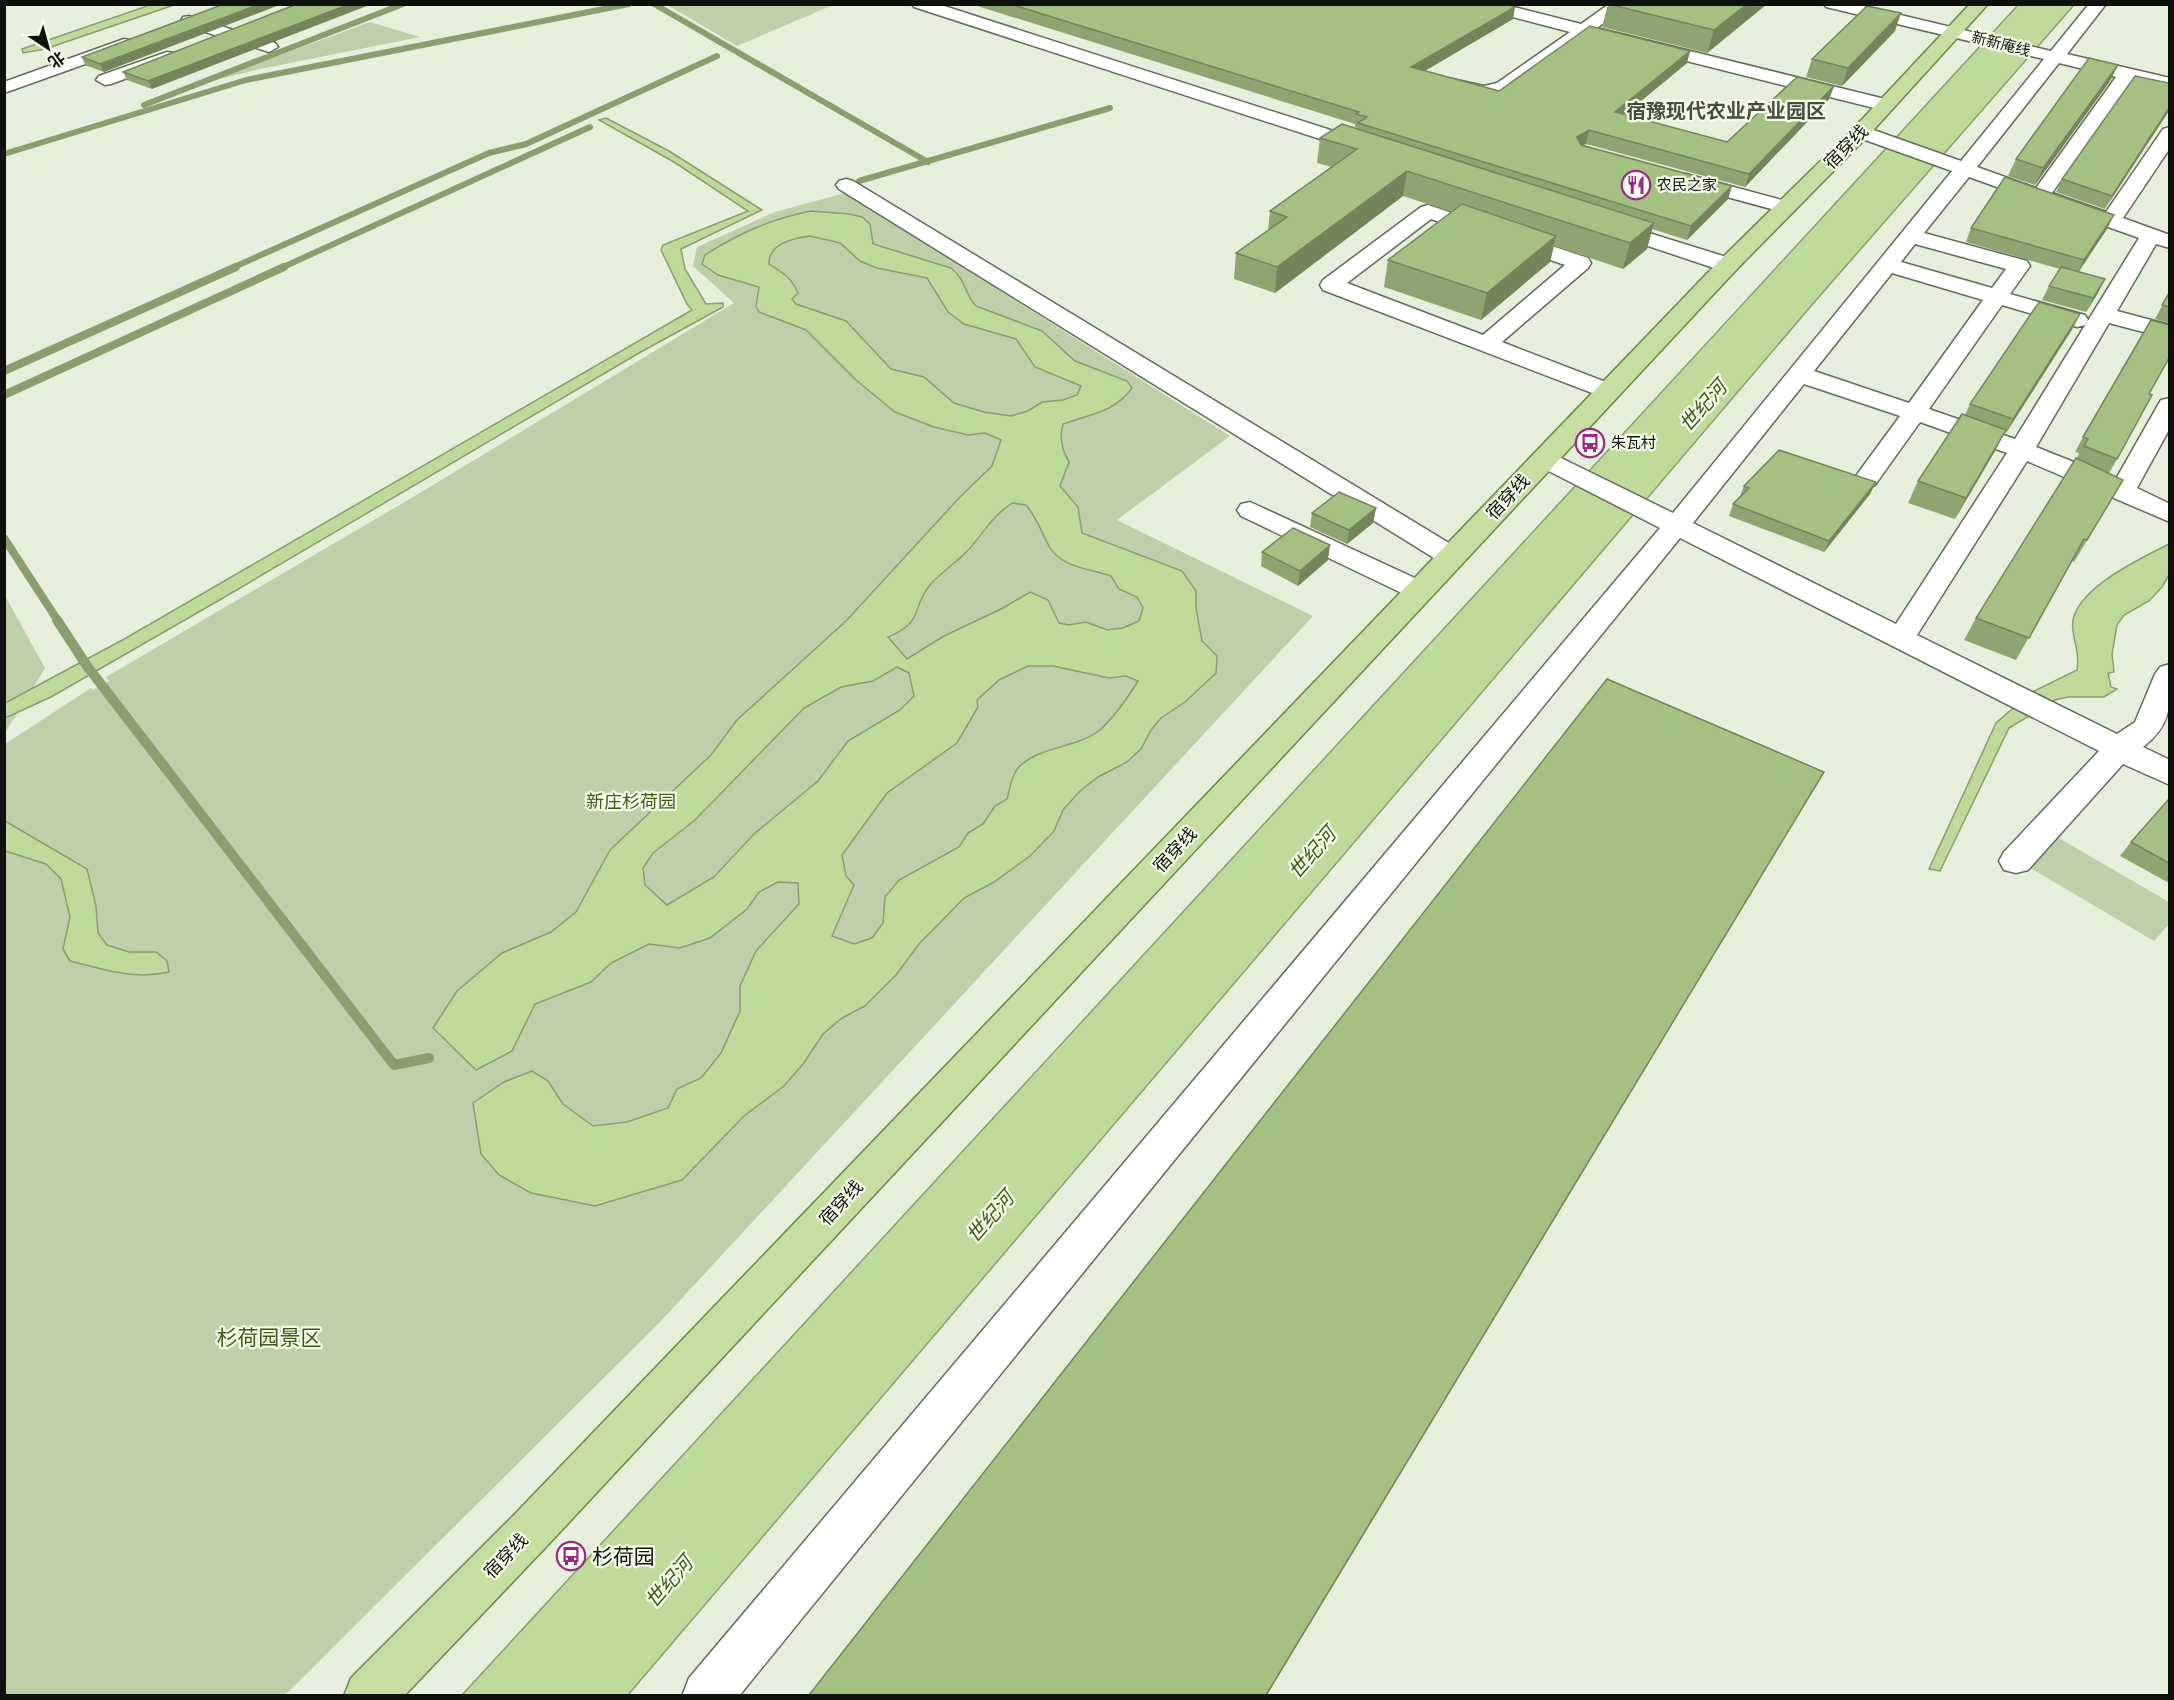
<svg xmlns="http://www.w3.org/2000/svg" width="2174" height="1700" viewBox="0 0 2174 1700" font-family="Rubik,'Noto Sans SC',sans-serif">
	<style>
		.green { fill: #bed0a9 }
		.water { fill: #bedb9b; stroke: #8a9f70; stroke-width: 1.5; fill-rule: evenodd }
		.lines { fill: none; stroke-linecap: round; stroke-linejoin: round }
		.stream-far2 { stroke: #8a9f70; stroke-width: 6 }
		.stream-far1 { stroke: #8a9f70; stroke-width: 8 }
		.stream { stroke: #8a9f70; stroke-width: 10 }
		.minor-casing { stroke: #626b59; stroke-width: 3 }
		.major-casing { stroke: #6b8945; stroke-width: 3 }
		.minor { fill: #fff; fill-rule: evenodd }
		.major { fill: #c4dfa1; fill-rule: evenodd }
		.wall { fill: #8da570 }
		.shaded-wall { fill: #73865b }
		.building { fill: #a4c082; stroke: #73865b; stroke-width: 1.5 }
		.labels { text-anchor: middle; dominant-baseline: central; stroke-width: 4.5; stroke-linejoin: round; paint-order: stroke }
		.far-street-label { font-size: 15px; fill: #0f120c; stroke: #f3fde9 }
		.far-poi-label { font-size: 15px; fill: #0f120c; stroke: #f3fde9; text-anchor: start }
		.street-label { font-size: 18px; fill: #0f120c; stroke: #f3fde9 }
		.park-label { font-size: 18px; fill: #405918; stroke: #f3fde9 }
		.far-district-label { font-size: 20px; font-weight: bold; fill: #454d3d; stroke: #f3fde9 }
		.water-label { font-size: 20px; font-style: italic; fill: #3e5816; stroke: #f3fde9 }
		.near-park-label { font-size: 21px; fill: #405918; stroke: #f3fde9 }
		.near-poi-label { font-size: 21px; fill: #0f120c; stroke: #f3fde9; text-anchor: start }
	</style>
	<rect width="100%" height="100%" fill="#e6efdb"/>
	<g class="green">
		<polygon points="673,4 833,4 833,5 737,46 669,6"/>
		<polygon points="370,22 420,37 260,69 207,82"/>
		<polygon points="845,193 1230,436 1117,520 1313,616 660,1322 285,1695 5,1696 5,744 91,688 93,690 109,681 106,677 413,497 734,303 693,266 697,247 775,212"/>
		<polygon points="4,594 45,668 5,733 4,733"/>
		<polygon points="2057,837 2169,902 2169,924 2154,941 2027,866"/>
	</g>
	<g class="water">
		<polygon points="153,4 174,5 45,49 23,53 22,49"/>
		<polygon points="2018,5 2074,5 1811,306 628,1695 461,1696"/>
		<polygon points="606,118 669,151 762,210 681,249 685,269 706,304 723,303 723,307 639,353 223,598 51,697 5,718 5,703 126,638 692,310 687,304 661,250 663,245 748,211 674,162 599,120"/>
		<path d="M811 211 849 214 862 217 870 224 873 244 951 268C967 281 964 294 976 306L1042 331 1075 361 1127 381 1132 388C1114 413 1090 414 1063 424 1059 437 1062 450 1069 462L1060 486 1078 507 1082 533 1182 571 1196 591V608L1202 641 1217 656 1216 673 1185 702 1161 718 1151 730 1141 749 1127 762 1098 777 1080 791 1063 810 1054 831 1030 856 994 882 964 898 919 944 896 975 865 1006 842 1018 823 1034 803 1064 784 1086 744 1116 682 1180 595 1206 531 1193 499 1175 481 1154 473 1103 504 1082 532 1071 548 1081 563 1104 593 1126 627 1122 668 1108 677 1089 701 1078 721 1053 740 1011V986L756 951 799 904 798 883 778 882 759 892 747 909 710 938 680 948 649 944 611 963 591 982 535 1004 512 1051 476 1070 433 1028 457 991 502 953 551 932 576 912 610 850 711 755 737 720 846 621 960 497 992 466 1001 440 985 433 968 435 934 427 895 412 856 380 806 330 759 312 756 306 759 287 718 275 702 264 705 255C739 233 771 219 811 211ZM810 236 840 243 860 261 877 268 927 278 948 312 964 324 1016 339 1035 367 1081 386 1077 395 1063 400 1042 402 1028 411 1011 416 984 412 954 403 924 377 891 369 846 321 796 304 792 299 798 293C792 278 782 272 769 264 768 244 794 238 810 236ZM1012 503 1026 505C1037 518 1041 531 1049 546 1060 567 1090 569 1111 576L1119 589 1137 597 1143 608 1139 621 1123 628 1107 630 1086 622 1069 625 1059 623 1048 600 1030 592 1003 608 944 636 907 659 888 637C925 622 911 607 930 585 942 571 959 561 971 547 987 528 991 518 1012 503ZM1028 666H1053L1109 678 1126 676 1138 681C1128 697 1115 716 1101 729 1078 749 1039 745 1018 768 1011 776 1010 789 1007 799L995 806 983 824 968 833 959 847 899 880 885 897 883 923 872 938 854 944 832 936 854 885 846 876 842 855 887 793 957 743 978 707 977 700 999 680ZM897 667 909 673 914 696 900 710 848 741 818 781 754 834 714 877 667 905 645 885 643 868 653 853 695 820 804 708 841 687 873 681Z"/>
		<path d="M2169 544V575L2162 587 2149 601 2124 615 2117 625 2112 654 2114 672 2108 673 2111 687 2117 689 2104 697H2068L2055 700 2009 728 1940 871 1929 869 1996 723 2032 692 2077 670C2081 651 2070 635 2073 620 2080 586 2142 558 2169 544Z"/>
		<path d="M5 821 87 869 96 906 98 933 107 945 129 952H156L167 961 169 972C133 980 106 970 70 961L63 949 70 917 61 879 46 864 5 851Z"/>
	</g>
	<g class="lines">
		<g class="stream-far2">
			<polyline points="654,4 928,162"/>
			<polyline points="144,105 403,4"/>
			<polyline points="4,154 246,80 629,4"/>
			<polyline points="859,181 1110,108"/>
			<polyline points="232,268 489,153 526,144 717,56"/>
			<polyline points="281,268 590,127"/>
		</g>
		<g class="stream-far1">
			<polyline points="4,371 236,267"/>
			<polyline points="4,395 284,267"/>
			<polyline points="4,538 58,621"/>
		</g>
		<polyline class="stream" points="57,620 87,666 394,1065 429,1058"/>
		<g class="minor-casing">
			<g id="minor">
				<polygon points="912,4 938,4 1374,144 1377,148 1374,152 1360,152 914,7"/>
				<polygon points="1472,4 1502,4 1581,24 1609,4 1628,4 1597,28 1893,101 1895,105 1886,111 1587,36 1508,92 1484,96 1446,88 1443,84 1452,79 1484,86 1497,83 1570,32 1474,7"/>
				<path d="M1824 4H1855L2051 51 2089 4H2106L2067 54 2170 78V89L2132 80 2052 193 2106 212 2163 129 2170 127V148L2123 218 2170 235V248L2156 244 2117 311 2170 325V339L2109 323 2036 447 2116 479 2158 405 2161 400 2170 398V428L2137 488 2170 504V522L2027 461 1917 635 2117 734 2135 722 2155 674 2160 667 2170 664C2170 702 2174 723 2143 747L2170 760V785L2123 764 2028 870 2016 873 2004 870 1999 861 2004 852 2099 751 1680 538 739 1696H682L689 1678 1660 528 1535 464 1531 459 1535 454 1544 451 1553 454 1673 513 1952 171 1854 136 1852 132 1854 128H1868L1961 161 2044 59 1826 7ZM2059 63 2116 77 2036 188 1977 167ZM1969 177 2139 238 2015 439 1929 409 2002 305 2077 327 2085 325 2088 320 2085 315 2010 294 2030 266 2027 261 1924 233ZM1915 244 2006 269 1992 288 1901 262ZM1892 273 1983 300 1909 403 1814 371ZM1804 384 1900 416 1853 480 1857 485 1866 488 1875 485 1920 422 2007 453 1896 624 1693 523Z"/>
				<polygon points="189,16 275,43 278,47 269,52 183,25 181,21 183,17"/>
				<polygon points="124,39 130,40 133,44 130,48 4,93 4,82"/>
				<polygon points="167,52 173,53 176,57 173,61 111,84 105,85 96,80 99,76"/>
				<polygon points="1686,174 1793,203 1796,207 1793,211 1786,213 1679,184 1676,180 1679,176"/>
				<polygon points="846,179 853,181 1462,551 1466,557 1462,563 1452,565 1442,563 839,189 836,185 839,181"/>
				<path d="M1428 205 1588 258 1591 263 1588 268 1502 342 1616 386 1620 391 1616 396 1608 398 1600 396 1323 290 1320 285 1323 280 1421 207ZM1431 219 1565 265 1483 335 1347 283Z"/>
				<polygon points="1607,220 1736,260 1739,265 1736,270 1720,270 1600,230 1597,226 1600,222"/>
				<polygon points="1250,502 1430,585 1434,591 1430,597 1420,600 1410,597 1241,516 1237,510 1241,504"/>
			</g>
		</g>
		<g class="major-casing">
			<polygon id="major" points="1970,4 1988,4 1868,136 1736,270 545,1548 404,1696 344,1696 351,1678 513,1516 1720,260 1854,128"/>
		</g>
		<use href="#minor" class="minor"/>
		<use href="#major" class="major"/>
	</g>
	<g class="wall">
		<polygon points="224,4 104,72 85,65 82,57"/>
		<polygon points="297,4 152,89 127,80 123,72"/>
		<polygon points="971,4 1506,4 1513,19 1425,71 1499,91 1690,51 1687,63 1625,114 1727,142 1834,86 1829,99 1745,187 1586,144 1583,145 1732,186 1728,199 1687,240 1652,229 1647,249 1623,269 1554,246 1550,262 1481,320 1384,287 1388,260 1452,212 1403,196 1275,293 1234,279 1236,253 1268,230 1270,211 1332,167 1317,163 1320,138 1358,129 1358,128 1355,127 1355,124"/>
		<polygon points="1608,4 1767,4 1707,53 1602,27"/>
		<polygon points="1895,31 1842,86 1806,77 1812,59"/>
		<polygon points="2118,65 2110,81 2035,185 2008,176 2016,159"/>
		<polygon points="2169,83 2105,209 2056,192 2062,179"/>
		<polygon points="1971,228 2107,229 2079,272 2098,293 2086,312 2042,300 2049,286 2060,269 1966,242"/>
		<polygon points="2169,293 2169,323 2155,319"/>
		<polygon points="2073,328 2006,433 2004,433 1995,451 1955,519 1908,503 1918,481 1965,415 1970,404"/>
		<polygon points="2149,394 2117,459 2109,473 2123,480 2074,562 2072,561 2016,660 1964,640 1976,618 2077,458 2079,453 2075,452 2083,437"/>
		<polygon points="1876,482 1870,494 1824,552 1729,516 1733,504 1740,496 1744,486"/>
		<polygon points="1376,508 1373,523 1347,544 1310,527 1312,513"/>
		<polygon points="1262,552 1328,560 1298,586 1261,566"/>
		<polygon points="2169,799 2169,883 2120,856 2131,842"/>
	</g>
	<g class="shaded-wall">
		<polygon points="260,4 282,4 104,72 100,64"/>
		<polygon points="350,4 372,4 152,89 148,81"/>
		<polygon points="1747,4 1767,4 1707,53 1714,30"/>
		<polygon points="1515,7 1513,19 1409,80 1411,67"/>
		<polygon points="1901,13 1895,31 1842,86 1848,68"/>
		<polygon points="1690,51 1687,63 1612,125 1615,112"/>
		<polygon points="2118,65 2110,81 2035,185 2043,168"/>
		<polygon points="1834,86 1829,99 1745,187 1749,174"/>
		<polygon points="2169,108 2169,111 2105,209 2112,196"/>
		<polygon points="1589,130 1586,144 1574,150 1577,137"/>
		<polygon points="1407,171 1403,196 1275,293 1277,267"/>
		<polygon points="1732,186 1728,199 1687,240 1691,226"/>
		<polygon points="2114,215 2107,229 2077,273 2084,260"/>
		<polygon points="1654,223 1647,249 1623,269 1630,243"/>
		<polygon points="1556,236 1550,262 1481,320 1487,293"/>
		<polygon points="2105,279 2098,293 2086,312 2093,298"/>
		<polygon points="2080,314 2073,328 2006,433 2013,419"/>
		<polygon points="2006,430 1995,451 1955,519 1966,498"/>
		<polygon points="1876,482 1870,494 1824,552 1829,541"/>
		<polygon points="1376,508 1373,523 1347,544 1349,530"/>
		<polygon points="1330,545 1328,560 1298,586 1300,571"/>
		<polygon points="1824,772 1267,1695 1266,1695"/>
	</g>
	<g class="building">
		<polygon points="224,4 260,4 100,64 82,57"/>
		<polygon points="297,4 350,4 148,81 123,72"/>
		<polygon points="1010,4 1506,4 1515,7 1411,67 1499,91 1590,26 1690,51 1615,112 1727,142 1797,77 1834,86 1749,174 1589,130 1577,137 1581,145 1732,186 1691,226 1358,123 1367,117 1356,114 1359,112"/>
		<polygon points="1608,4 1747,4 1714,30"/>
		<polygon points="1867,6 1901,13 1848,68 1812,59"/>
		<polygon points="2089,58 2118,65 2043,168 2016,159"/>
		<polygon points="2135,76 2169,83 2169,108 2112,196 2062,179"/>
		<polygon points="1342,124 1654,223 1630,243 1407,171 1277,267 1236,253 1287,217 1270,211 1357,149 1320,138"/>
		<polygon points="2005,177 2114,215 2084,260 1971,228"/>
		<polygon points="1462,204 1556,236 1487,293 1388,260"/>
		<polygon points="2061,267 2105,279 2093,298 2049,286"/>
		<polygon points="2169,293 2169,307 2162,305"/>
		<polygon points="2039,302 2080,314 2013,419 1970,404"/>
		<polygon points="2151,320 2169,325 2169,358 2149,394 2152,395 2117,459 2084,446 2088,439 2083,437"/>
		<polygon points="1962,414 2006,430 1966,498 1918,481"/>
		<polygon points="1779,450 1876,482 1829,541 1733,504 1749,488 1744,486"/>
		<polygon points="2076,458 2123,480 2087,540 2084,539 2029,638 1976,618"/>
		<polygon points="1339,492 1376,508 1349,530 1312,513"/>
		<polygon points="1293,528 1330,545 1300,571 1262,552"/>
		<polygon points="1607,679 1824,772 1266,1695 809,1695"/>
		<polygon points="2169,799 2169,863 2131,842"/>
	</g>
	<defs>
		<g id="restaurant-ring" transform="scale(1.5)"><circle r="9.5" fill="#f3fde9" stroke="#9e2984" stroke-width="1.5"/><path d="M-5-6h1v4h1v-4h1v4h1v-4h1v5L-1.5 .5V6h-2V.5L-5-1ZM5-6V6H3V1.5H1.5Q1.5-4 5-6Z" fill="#9e2984"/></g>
		<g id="bus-ring" transform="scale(1.5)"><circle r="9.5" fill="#f3fde9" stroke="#9e2984" stroke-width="1.5"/><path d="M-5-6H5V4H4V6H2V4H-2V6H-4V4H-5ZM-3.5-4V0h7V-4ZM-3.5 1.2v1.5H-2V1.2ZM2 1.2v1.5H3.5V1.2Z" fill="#9e2984"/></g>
	</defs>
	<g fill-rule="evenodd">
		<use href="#restaurant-ring" x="1636" y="185"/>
		<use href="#bus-ring" x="1590" y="443"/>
		<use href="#bus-ring" x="571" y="1556"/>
	</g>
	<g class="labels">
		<g class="far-street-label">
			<text transform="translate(2001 44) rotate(14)">新新庵线</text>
		</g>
		<g class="far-poi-label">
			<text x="1657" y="185">农民之家</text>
			<text x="1611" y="443">朱瓦村</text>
		</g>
		<g class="street-label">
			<text transform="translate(1846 147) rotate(-45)">宿穿线</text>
			<text transform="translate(1508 497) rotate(-47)">宿穿线</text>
			<text transform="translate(1175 850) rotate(-47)">宿穿线</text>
			<text transform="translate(841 1203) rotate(-47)">宿穿线</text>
			<text transform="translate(506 1556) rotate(-46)">宿穿线</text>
		</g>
		<g class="park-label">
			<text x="631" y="802">新庄杉荷园</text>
		</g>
		<g class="far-district-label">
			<text x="1726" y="111">宿豫现代农业产业园区</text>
		</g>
		<g class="water-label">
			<text transform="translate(1703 406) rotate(-49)">世纪河</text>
			<text transform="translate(1312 853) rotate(-49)">世纪河</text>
			<text transform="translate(990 1217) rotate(-49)">世纪河</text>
			<text transform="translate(669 1582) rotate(-49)">世纪河</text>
		</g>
		<g class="near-park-label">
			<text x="269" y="1337">杉荷园景区</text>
		</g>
		<g class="near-poi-label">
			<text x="592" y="1556">杉荷园</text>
		</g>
	</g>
	<rect width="2174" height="1700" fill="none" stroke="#0f120c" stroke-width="12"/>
	<g transform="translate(48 48) rotate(144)" stroke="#f3fde9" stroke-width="4.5" paint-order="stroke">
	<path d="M0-4.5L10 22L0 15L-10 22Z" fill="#0f120c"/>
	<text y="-9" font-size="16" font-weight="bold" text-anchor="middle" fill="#0f120c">北</text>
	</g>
</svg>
